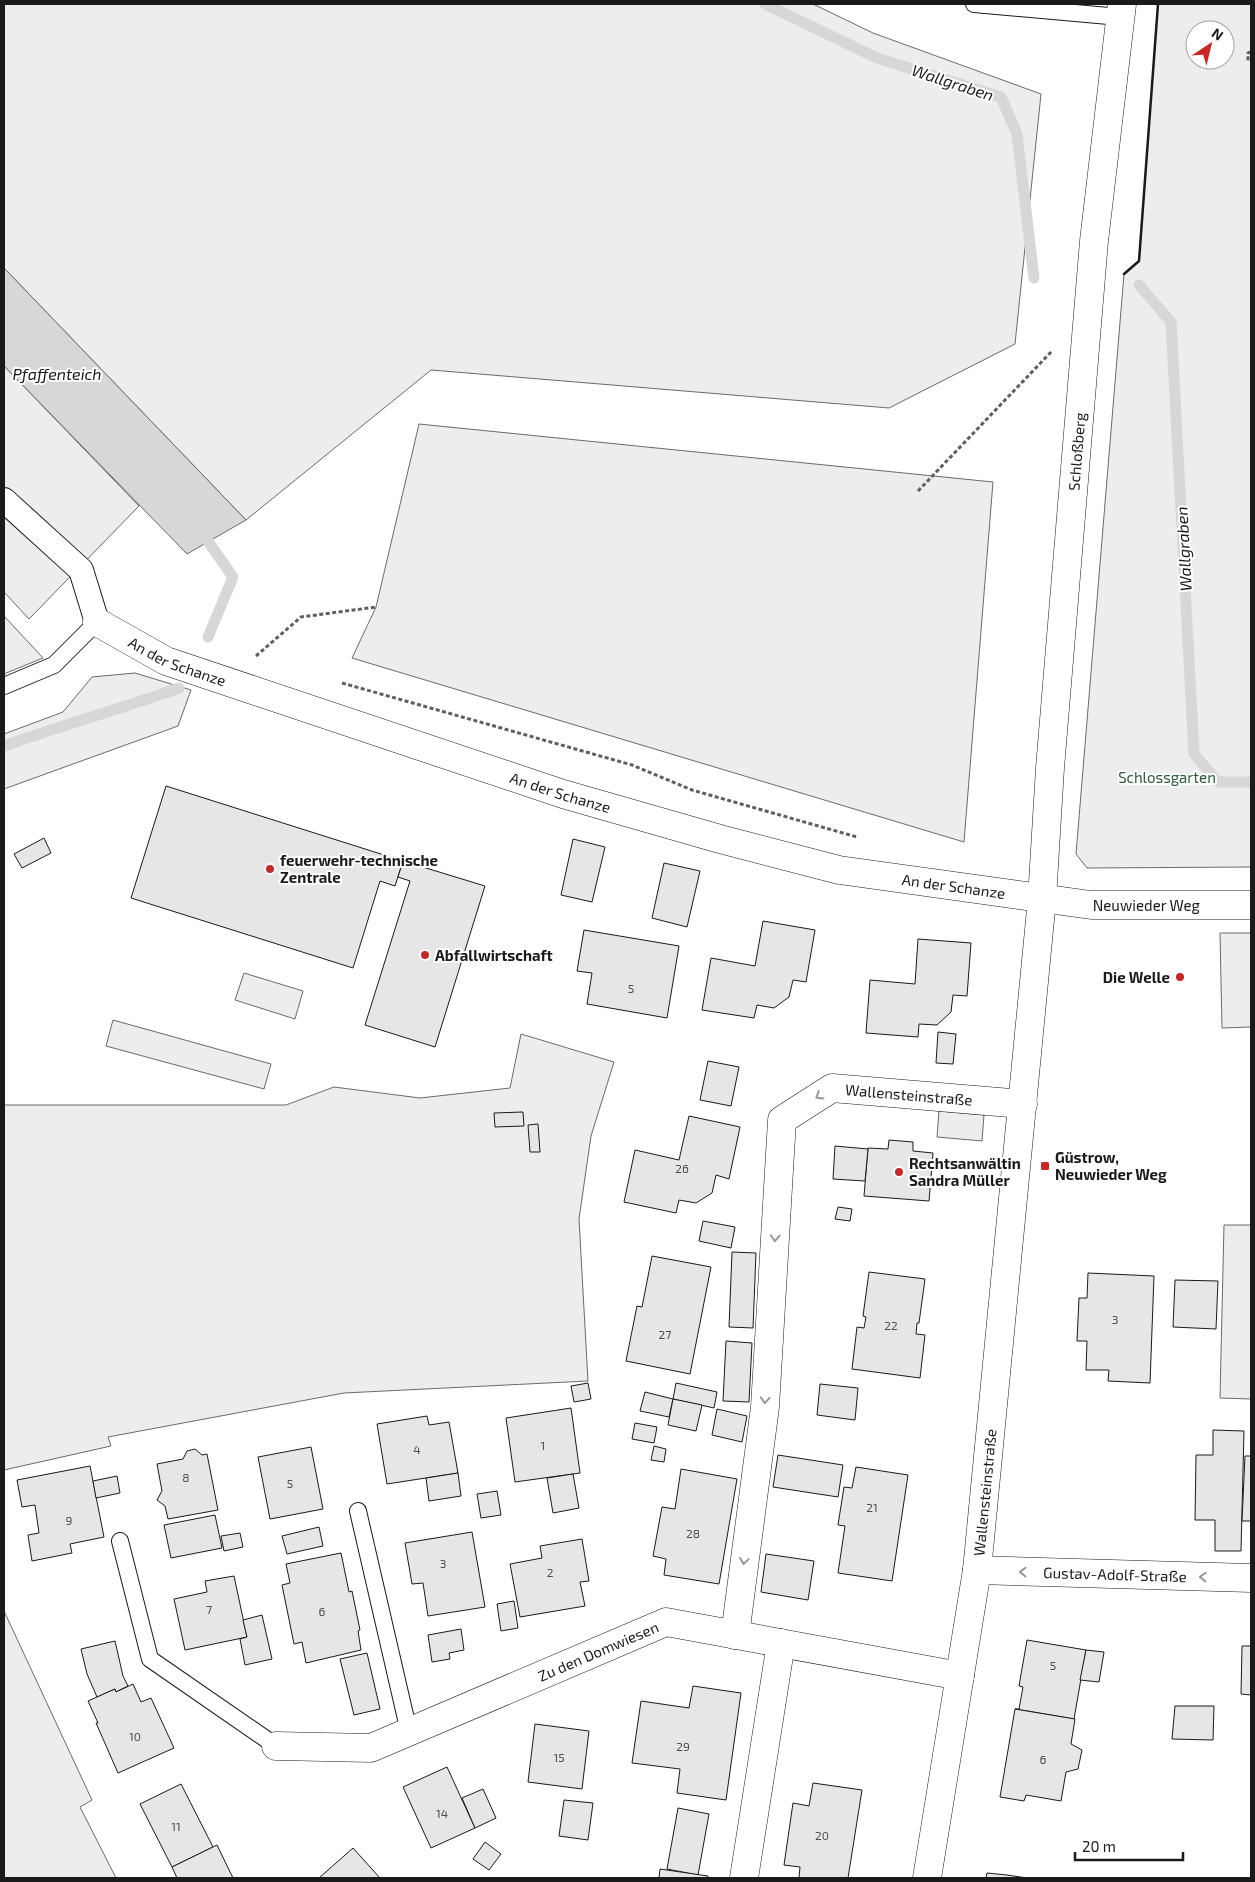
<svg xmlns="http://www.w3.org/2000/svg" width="1255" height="1882" viewBox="0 0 1255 1882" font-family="'Exo 2',sans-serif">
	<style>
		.built { fill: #ededed; stroke: #6a6a6a; fill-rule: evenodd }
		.water { fill: #d7d7d7; stroke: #6a6a6a }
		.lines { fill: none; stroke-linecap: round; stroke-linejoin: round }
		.stream { stroke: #d7d7d7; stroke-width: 11 }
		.building { fill: #e6e6e6; stroke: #1a1a1a }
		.service-casing { stroke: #1a1a1a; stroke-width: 18 }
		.pedestrian-casing { stroke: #1a1a1a; stroke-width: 26 }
		.minor-casing { stroke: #1a1a1a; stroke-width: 29 }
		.path { stroke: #5f5f5f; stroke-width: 3; stroke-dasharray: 4 2.5; stroke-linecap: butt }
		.service { stroke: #fff; stroke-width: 16 }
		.pedestrian { stroke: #fff; stroke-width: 24 }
		.minor { stroke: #fff; stroke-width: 28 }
		.wall { stroke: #1a1a1a; stroke-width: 2.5 }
		.oneway { stroke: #989898 }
		.poi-dot { fill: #c62828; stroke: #fff; stroke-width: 2 }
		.labels { text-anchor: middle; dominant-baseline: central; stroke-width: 4; stroke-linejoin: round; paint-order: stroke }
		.number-label { font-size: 12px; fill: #4d4d4d }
		.street-label { font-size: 15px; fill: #1a1a1a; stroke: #fff }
		.park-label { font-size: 15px; fill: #2b5a34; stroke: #fff }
		.poi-label { font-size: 15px; font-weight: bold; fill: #1a1a1a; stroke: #fff; text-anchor: start }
		.water-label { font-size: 16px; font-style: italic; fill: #1a1a1a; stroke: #fff }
	</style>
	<rect width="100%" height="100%" fill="#fff"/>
	<g class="built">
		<polygon points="4,4 813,4 873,33 1041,94 1015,344 889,408 431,370 246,520 4,268"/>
		<path d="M1158 4H1251V867L1087 868 1076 854 1124 274 1139 261ZM1195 30H1225V60H1195Z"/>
		<polygon points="4,366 139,506 29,619 4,592"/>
		<polygon points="419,424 993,482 964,842 352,658 376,607"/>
		<polygon points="4,616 43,658 4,674"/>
		<polygon points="135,673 191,690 178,726 4,789 4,734 63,712 92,677"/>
		<polygon points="1220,933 1251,933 1251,1027 1222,1028"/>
		<polygon points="244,973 303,991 295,1019 235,1000"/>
		<polygon points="113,1020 271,1064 264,1089 106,1046"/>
		<polygon points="521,1034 614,1062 591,1136 579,1219 588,1381 344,1393 108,1437 111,1446 4,1470 4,1105 286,1105 334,1087 420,1098 510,1088"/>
		<polygon points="939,1111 984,1115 982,1141 937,1137"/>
		<polygon points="1224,1225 1251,1225 1251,1399 1220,1398"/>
		<polygon points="4,1611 92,1800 80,1807 116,1878 4,1878"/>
	</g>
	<polygon class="water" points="4,268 5,269 246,520 187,554 4,366"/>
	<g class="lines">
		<g class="stream">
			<polyline points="765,4 877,58 1001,97 1017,134 1034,278"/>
			<polyline points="1139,285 1171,322 1194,754 1218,782 1251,782"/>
			<polyline points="200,530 233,577 208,637"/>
			<path d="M4 746C62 725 121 709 179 688"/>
		</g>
	</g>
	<g class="building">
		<polygon points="166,786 403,861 395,886 380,881 353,968 131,898"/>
		<polygon points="44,838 51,853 22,868 14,854"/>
		<polygon points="573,839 605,847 592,902 561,895"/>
		<polygon points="403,861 485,886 435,1047 365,1025 410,881 398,877"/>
		<polygon points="664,863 700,871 687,927 652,918"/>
		<polygon points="763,921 815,930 806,982 793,980 789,997 774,1008 757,1005 754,1018 702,1010 711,958 755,966"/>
		<polygon points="584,930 679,946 667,1018 587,1004 592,973 577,971"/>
		<polygon points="918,939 971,943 967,996 953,995 951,1012 937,1025 919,1024 918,1037 866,1033 870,980 915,984"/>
		<polygon points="938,1032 956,1034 953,1064 936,1063"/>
		<polygon points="708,1061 739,1067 731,1106 700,1100"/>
		<polygon points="523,1112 524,1126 495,1127 494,1113"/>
		<polygon points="689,1116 740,1127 729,1179 716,1175 712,1193 696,1203 679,1200 676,1213 624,1202 635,1150 679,1160"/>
		<polygon points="538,1124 540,1152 530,1152 528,1125"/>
		<polygon points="889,1140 913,1142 913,1151 933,1153 929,1201 864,1196 868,1148 888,1149"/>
		<polygon points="835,1146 868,1149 865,1181 833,1179"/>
		<polygon points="838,1207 852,1209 850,1221 835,1219"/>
		<polygon points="703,1221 735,1227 731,1248 699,1241"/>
		<polygon points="732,1252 756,1253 753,1328 729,1327"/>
		<polygon points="652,1256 711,1267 690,1374 626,1361 637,1306 642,1307"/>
		<polygon points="869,1272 925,1279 919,1323 917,1323 916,1334 925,1335 920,1378 852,1369 857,1327 864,1328 866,1317 863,1316"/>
		<polygon points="1088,1273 1154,1276 1150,1383 1108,1381 1109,1370 1086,1370 1087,1341 1077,1341 1079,1298 1087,1298"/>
		<polygon points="1175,1280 1218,1281 1216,1329 1173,1327"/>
		<polygon points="726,1341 752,1343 749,1402 723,1401"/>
		<polygon points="588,1383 591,1399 574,1402 571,1386"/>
		<polygon points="676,1383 717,1392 714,1408 673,1399"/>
		<polygon points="820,1384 858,1388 855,1420 817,1415"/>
		<polygon points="645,1392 673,1399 669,1417 640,1411"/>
		<polygon points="673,1399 702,1405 696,1431 668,1425"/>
		<polygon points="571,1408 580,1473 515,1482 506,1418"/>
		<polygon points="717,1409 747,1416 742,1442 712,1435"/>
		<polygon points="427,1416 429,1425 449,1422 458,1473 387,1484 377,1424"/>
		<polygon points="635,1423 657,1427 654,1443 632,1439"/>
		<polygon points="1213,1430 1244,1431 1241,1551 1215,1551 1215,1520 1195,1520 1196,1455 1213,1455"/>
		<polygon points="654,1446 666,1449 664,1462 651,1460"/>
		<polygon points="311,1447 323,1509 270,1519 258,1457"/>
		<polygon points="195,1449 202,1455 207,1454 218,1510 168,1519 165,1506 157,1500 162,1491 157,1464 183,1459 187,1451"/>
		<polygon points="778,1455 843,1465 838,1497 773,1487"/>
		<polygon points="1245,1456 1251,1456 1251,1521 1242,1521"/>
		<polygon points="90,1466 104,1537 70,1544 72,1553 32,1561 28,1535 39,1533 35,1505 22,1507 17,1480"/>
		<polygon points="856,1467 908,1475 892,1581 838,1573 845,1526 838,1525 844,1487 852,1488"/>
		<polygon points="681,1469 737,1479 719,1584 664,1575 666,1559 653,1556 662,1507 675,1509"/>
		<polygon points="458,1473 461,1496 429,1501 426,1478"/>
		<polygon points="573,1474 579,1508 553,1513 547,1478"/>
		<polygon points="117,1476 120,1493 96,1498 93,1481"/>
		<polygon points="497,1491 501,1515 481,1518 477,1494"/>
		<polygon points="215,1515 222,1548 171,1558 164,1525"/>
		<polygon points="319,1527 323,1546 287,1554 282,1536"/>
		<polygon points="472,1532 485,1607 428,1616 423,1583 412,1584 405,1543"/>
		<polygon points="240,1533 243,1547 224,1551 221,1536"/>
		<polygon points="582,1539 589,1581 580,1582 585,1606 520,1617 510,1564 542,1558 540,1546"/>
		<polygon points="341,1553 349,1592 352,1591 360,1630 358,1631 361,1650 306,1663 302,1642 294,1644 282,1585 290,1583 286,1564"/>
		<polygon points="766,1554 814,1561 808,1600 761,1592"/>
		<polygon points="234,1576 247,1637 185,1650 174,1599 207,1592 205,1581"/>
		<polygon points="514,1601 518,1628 501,1631 497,1604"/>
		<polygon points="262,1615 272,1659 245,1665 240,1639 247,1637 243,1620"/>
		<polygon points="461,1629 464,1650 449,1653 450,1659 432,1662 428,1635"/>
		<polygon points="1027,1640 1086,1650 1074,1719 1015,1709 1019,1709 1023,1687 1019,1686"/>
		<polygon points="115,1641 123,1676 128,1686 116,1692 115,1689 97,1697 87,1674 81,1649"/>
		<polygon points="1242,1646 1251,1646 1251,1695 1241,1694"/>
		<polygon points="1086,1650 1104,1652 1099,1682 1080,1680"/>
		<polygon points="367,1653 380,1709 354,1715 340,1659"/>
		<polygon points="133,1684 141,1702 151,1698 174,1748 118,1773 96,1723 98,1723 88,1701 115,1689 116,1692"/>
		<polygon points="693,1686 741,1693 726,1800 677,1793 680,1769 632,1763 641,1701 689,1708"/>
		<polygon points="1175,1706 1214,1706 1213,1740 1172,1739"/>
		<polygon points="1015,1709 1075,1719 1071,1744 1082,1750 1078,1769 1066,1772 1061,1801 1026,1795 1024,1801 1000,1797"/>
		<polygon points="535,1724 589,1731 582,1789 528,1782"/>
		<polygon points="447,1767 475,1828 431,1848 403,1787"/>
		<polygon points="813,1783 862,1790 848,1878 799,1878 800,1867 784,1865 793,1803 809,1806"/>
		<polygon points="181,1784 213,1847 172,1867 140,1804"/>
		<polygon points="483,1789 496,1818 475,1828 462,1798"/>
		<polygon points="564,1800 593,1803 588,1840 559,1836"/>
		<polygon points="678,1808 709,1814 698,1875 667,1869"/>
		<polygon points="485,1842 501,1854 489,1870 473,1859"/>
		<polygon points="217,1845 233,1878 177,1878 172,1867"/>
		<polygon points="353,1848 380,1878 319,1878"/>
		<polygon points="660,1869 708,1876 708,1878 659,1878"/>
		<polygon points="987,1873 1007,1875 1027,1878 986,1878"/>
	</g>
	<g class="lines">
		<g class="service-casing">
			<g id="service">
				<polyline points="974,4 1120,17"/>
				<polyline points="4,686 54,665 97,622"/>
				<polyline points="358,1511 409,1732"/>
				<polyline points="120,1541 150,1659 276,1746"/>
			</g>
		</g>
		<g class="pedestrian-casing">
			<polyline id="pedestrian" points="4,500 81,570 97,622"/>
		</g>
		<g class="minor-casing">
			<g id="minor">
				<path id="s1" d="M97 622 166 661 563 794 720 839 839 870 1091 905H1251"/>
				<path id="s2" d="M977 1570 1251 1578"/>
				<path id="s3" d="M735 1635 765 1407 782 1120 832 1088 1023 1104"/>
				<path id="s4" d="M276 1746 371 1748 666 1622 960 1676"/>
				<polyline points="744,1878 781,1643"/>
				<path id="s5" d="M927 1878 977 1570 1042 899 1050 768 1094 241 1122 4"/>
			</g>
		</g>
		<g class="path">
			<polyline points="1251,52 1248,53 1248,61 1251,61"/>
			<polyline points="1250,270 1251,270"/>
			<polyline points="1250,378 1251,378"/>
			<polyline points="918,491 1052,351"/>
			<polyline points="256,656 301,617 376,607"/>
			<polyline points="342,683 632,765 692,790 857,837"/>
		</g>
		<use href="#service" class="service"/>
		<use href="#pedestrian" class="pedestrian"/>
		<use href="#minor" class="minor"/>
		<polyline class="wall" points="1124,274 1139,261 1158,4"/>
	</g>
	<defs><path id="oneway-chevron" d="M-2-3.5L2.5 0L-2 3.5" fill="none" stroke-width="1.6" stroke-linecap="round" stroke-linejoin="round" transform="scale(1.25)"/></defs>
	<g class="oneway">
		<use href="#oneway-chevron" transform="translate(819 1096) rotate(148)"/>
		<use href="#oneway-chevron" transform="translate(775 1238) rotate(93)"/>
		<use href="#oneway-chevron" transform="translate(765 1400) rotate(94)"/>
		<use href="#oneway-chevron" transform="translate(744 1561) rotate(98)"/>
		<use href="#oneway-chevron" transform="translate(1023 1572) rotate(-178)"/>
		<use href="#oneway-chevron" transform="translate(1203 1577) rotate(-178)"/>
	</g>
	<g class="poi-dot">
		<circle cx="270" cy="869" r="5"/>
		<circle cx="425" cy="955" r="5"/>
		<circle cx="1180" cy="977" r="5"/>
		<rect x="1040" y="1161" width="10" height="10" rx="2.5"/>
		<circle cx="899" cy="1172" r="5"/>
	</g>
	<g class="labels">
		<g class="number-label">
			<text x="631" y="988">5</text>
			<text x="682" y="1168">26</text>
			<text x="1115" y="1319">3</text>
			<text x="891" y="1325">22</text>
			<text x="665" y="1334">27</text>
			<text x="543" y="1445">1</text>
			<text x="417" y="1449">4</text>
			<text x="186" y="1477">8</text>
			<text x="290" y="1483">5</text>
			<text x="872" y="1507">21</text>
			<text x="69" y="1520">9</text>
			<text x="693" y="1533">28</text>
			<text x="443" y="1563">3</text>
			<text x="550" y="1572">2</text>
			<text x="209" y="1609">7</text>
			<text x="322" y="1611">6</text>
			<text x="1053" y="1665">5</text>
			<text x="135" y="1736">10</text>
			<text x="683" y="1746">29</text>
			<text x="559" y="1757">15</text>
			<text x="1043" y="1759">6</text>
			<text x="442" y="1813">14</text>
			<text x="176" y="1826">11</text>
			<text x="822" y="1835">20</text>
		</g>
		<g class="street-label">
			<text stroke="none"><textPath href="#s5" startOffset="1435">Schloßberg</textPath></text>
			<text stroke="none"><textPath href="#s1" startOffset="90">An der Schanze</textPath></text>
			<text stroke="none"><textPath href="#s1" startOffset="495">An der Schanze</textPath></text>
			<text stroke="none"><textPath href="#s1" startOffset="900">An der Schanze</textPath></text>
			<text stroke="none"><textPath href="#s1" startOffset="1094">Neuwieder Weg</textPath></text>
			<text stroke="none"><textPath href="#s3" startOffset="654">Wallensteinstraße</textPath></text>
			<text stroke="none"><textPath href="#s5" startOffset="390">Wallensteinstraße</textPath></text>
			<text stroke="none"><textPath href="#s2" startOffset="138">Gustav-Adolf-Straße</textPath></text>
			<text stroke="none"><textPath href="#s4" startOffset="342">Zu den Domwiesen</textPath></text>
		</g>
		<g class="park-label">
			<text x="1167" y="777">Schlossgarten</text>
		</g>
		<g class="poi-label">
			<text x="280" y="860">feuerwehr-technische<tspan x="280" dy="17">Zentrale</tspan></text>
			<text x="435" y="955">Abfallwirtschaft</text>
			<text x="1170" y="977" text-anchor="end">Die Welle</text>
			<text x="1055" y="1157">Güstrow,<tspan x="1055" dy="17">Neuwieder Weg</tspan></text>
			<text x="909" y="1163">Rechtsanwältin<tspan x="909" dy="17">Sandra Müller</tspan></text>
		</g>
		<g class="water-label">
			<text transform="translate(953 82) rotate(18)">Wallgraben</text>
			<text x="57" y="373">Pfaffenteich</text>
			<text transform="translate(1183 549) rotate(-93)">Wallgraben</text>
		</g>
	</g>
	<rect width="1255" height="1882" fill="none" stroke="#1a1a1a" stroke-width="10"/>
	<g transform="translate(1210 45) rotate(35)"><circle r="24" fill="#ffffff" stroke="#a3a3a3"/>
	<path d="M0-4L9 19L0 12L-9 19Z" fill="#c62828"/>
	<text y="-8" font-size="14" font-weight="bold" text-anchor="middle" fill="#1a1a1a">N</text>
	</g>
	<path d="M1075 1852v8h108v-8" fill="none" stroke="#1a1a1a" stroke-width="2.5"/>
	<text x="1082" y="1852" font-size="15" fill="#1a1a1a" stroke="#ffffff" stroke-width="4" paint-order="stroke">20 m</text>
</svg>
